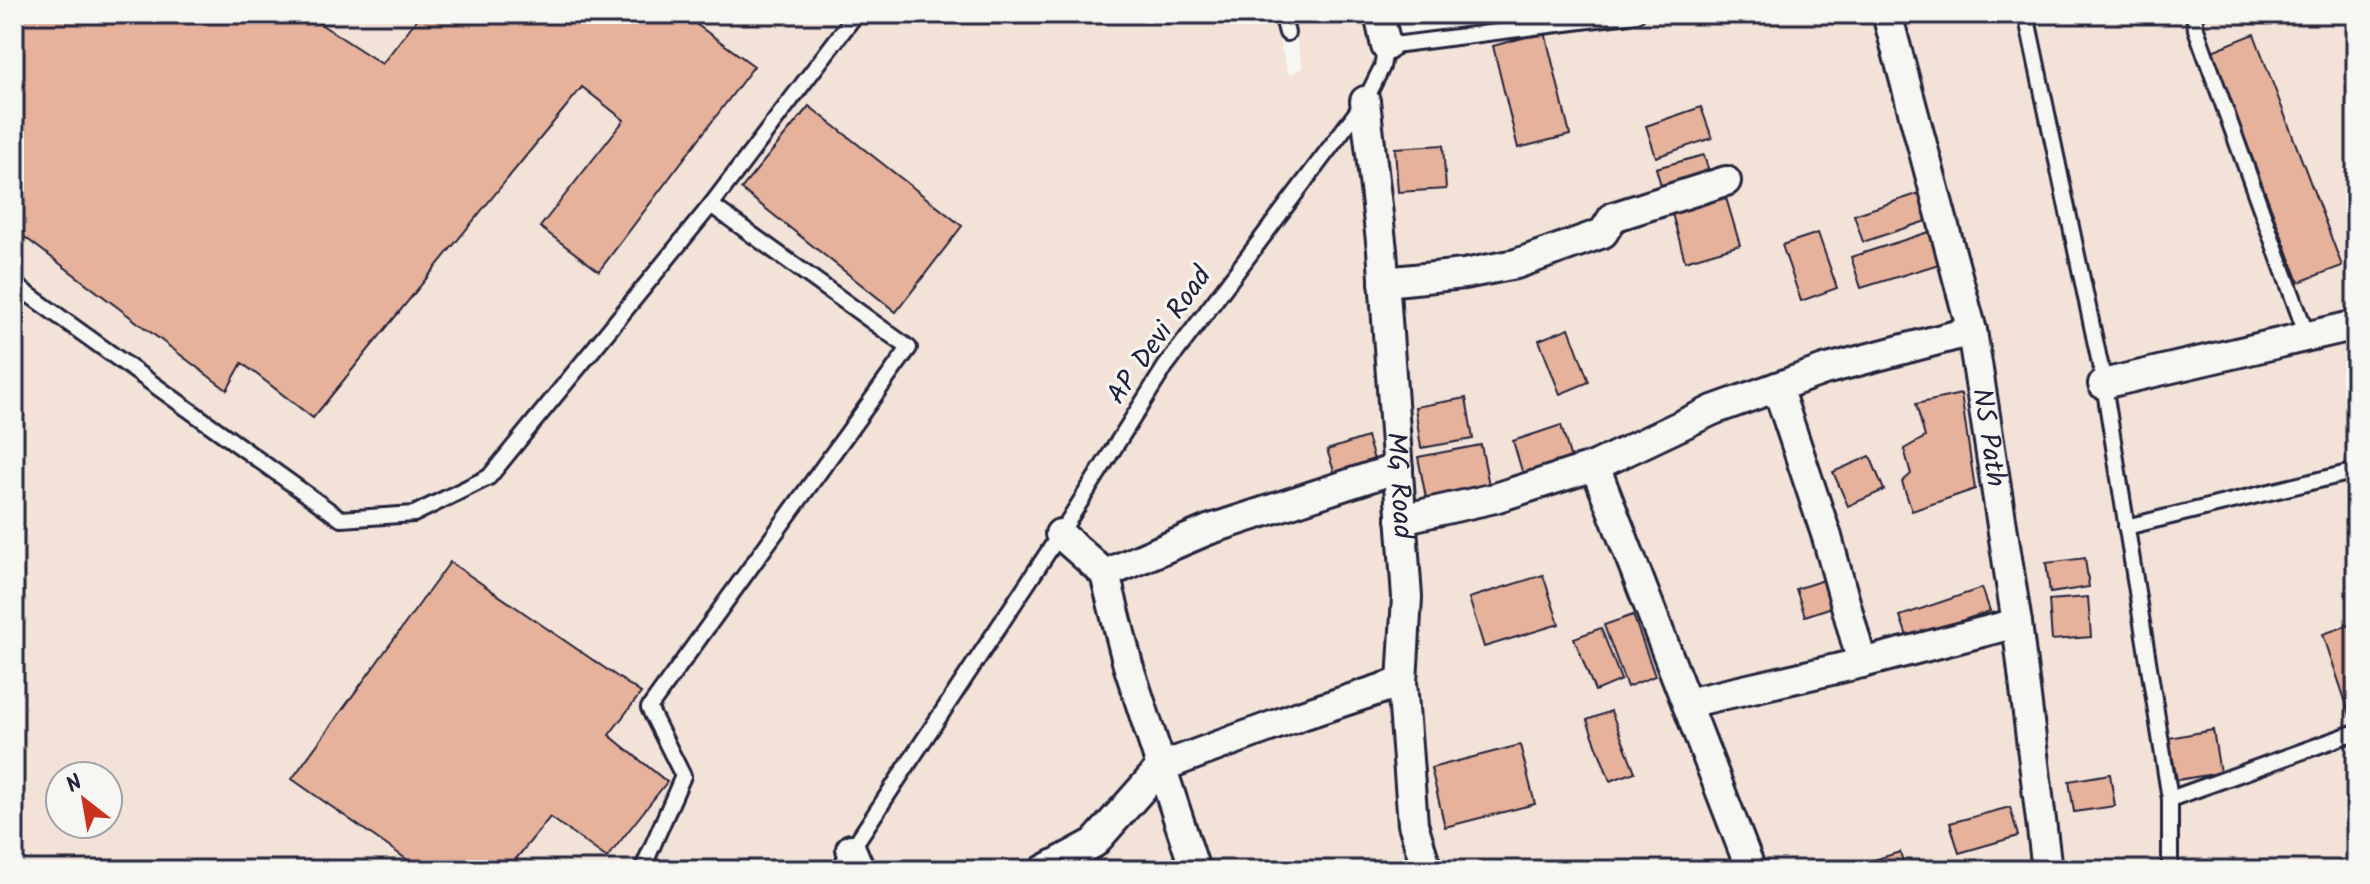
<svg xmlns="http://www.w3.org/2000/svg" width="2370" height="884" viewBox="0 0 2370 884" font-family="Kalam,sans-serif">
	<style>
		.built { fill: #f2e2d8; fill-rule: evenodd }
		.building { fill: #e7b29b; stroke: #22223b; stroke-width: 2 }
		.lines { fill: none; stroke-linecap: round; stroke-linejoin: round }
		.service-casing { stroke: #22223b; stroke-width: 20 }
		.minor-casing { stroke: #22223b; stroke-width: 34 }
		.service { stroke: #f6f6f2; stroke-width: 14 }
		.minor { stroke: #f6f6f2; stroke-width: 28 }
		.labels { text-anchor: middle; dominant-baseline: central; stroke-width: 6; stroke-linejoin: round; paint-order: stroke }
		.street-label { font-size: 28px; fill: #22223b; stroke: #f6f6f2 }
	</style>
	<rect width="100%" height="100%" fill="#f6f6f2"/>
	<filter id="ink" filterUnits="userSpaceOnUse"><feTurbulence type="fractalNoise" baseFrequency=".0125" numOctaves="2"/><feDisplacementMap in="SourceGraphic" scale="16" xChannelSelector="R" yChannelSelector="G"/><feConvolveMatrix kernelMatrix="1 2 1 2 8 2 1 2 1" color-interpolation-filters="sRGB"/></filter>
	<g filter="url(#ink)">
		<path class="built" d="M14 14H1271L1289 75 1303 68 1291 14H1364L1368 36 1394 55 1560 28 1557 14H2356V870H14ZM60 776H108V824H60Z"/>
		<g class="building">
			<polygon points="14,14 305,14 382,64 421,14 682,14 754,66 599,271 540,227 624,120 582,87 313,418 242,363 227,390 14,229"/>
			<polygon points="1545,32 1570,135 1518,148 1493,46"/>
			<polygon points="2254,34 2342,266 2299,282 2212,51"/>
			<polygon points="809,106 962,226 896,312 741,189"/>
			<polygon points="1701,107 1712,138 1656,157 1646,126"/>
			<polygon points="1443,145 1446,189 1398,192 1395,148"/>
			<polygon points="1704,155 1712,183 1664,196 1656,168"/>
			<polygon points="1724,191 1740,245 1685,261 1670,206"/>
			<polygon points="1920,193 1929,220 1863,242 1854,215"/>
			<polygon points="1929,232 1939,264 1861,288 1851,257"/>
			<polygon points="1818,233 1837,288 1801,301 1782,245"/>
			<polygon points="1569,328 1589,382 1560,394 1539,340"/>
			<polygon points="1961,394 1975,489 1912,511 1902,482 1911,474 1904,449 1925,437 1916,404"/>
			<polygon points="1466,398 1473,439 1421,448 1415,407"/>
			<polygon points="1561,425 1573,466 1525,481 1513,441"/>
			<polygon points="1367,437 1376,466 1337,480 1327,450"/>
			<polygon points="1481,445 1489,485 1426,498 1418,457"/>
			<polygon points="1870,456 1884,490 1848,506 1833,472"/>
			<polygon points="2085,558 2089,587 2050,593 2046,563"/>
			<polygon points="450,562 641,693 609,735 667,782 607,858 550,817 507,870 422,870 292,779"/>
			<polygon points="1543,575 1559,624 1484,647 1469,598"/>
			<polygon points="1833,577 1841,604 1805,616 1796,589"/>
			<polygon points="1982,588 1990,611 1908,639 1900,616"/>
			<polygon points="2088,597 2091,637 2052,640 2049,600"/>
			<polygon points="1633,615 1655,676 1627,687 1604,625"/>
			<polygon points="2355,623 2356,716 2351,718 2323,634"/>
			<polygon points="1601,628 1621,680 1595,691 1574,638"/>
			<polygon points="1611,711 1635,772 1610,781 1587,720"/>
			<polygon points="2213,730 2220,773 2177,780 2169,738"/>
			<polygon points="1520,745 1535,804 1445,827 1431,768"/>
			<polygon points="2110,774 2115,806 2074,812 2069,781"/>
			<polygon points="2010,807 2018,836 1959,853 1950,823"/>
			<polygon points="1900,852 1906,870 1874,870 1871,861"/>
		</g>
		<g class="lines">
			<g class="service-casing">
				<g id="service">
					<polyline points="1282,14 1287,33"/>
					<polyline points="2026,14 2103,378 2170,799 2170,870"/>
					<polyline points="2194,14 2196,29 2307,336"/>
					<polyline points="14,284 341,519 414,514 489,477 711,205"/>
					<polyline points="2126,527 2356,471"/>
					<polyline points="2170,799 2356,732"/>
					<polyline points="642,870 683,776 649,708 909,348 711,205 856,14"/>
					<polyline points="838,870 1060,534 1165,367 1365,101 1382,67 1386,46 1637,14"/>
				</g>
			</g>
			<g class="minor-casing">
				<g id="minor">
					<polyline points="1379,14 1386,46"/>
					<path id="s1" d="M1887 14 1972 331 2017 623 2047 870"/>
					<path id="s2" d="M1365 101 1382 250 1407 597 1402 682 1413 824 1427 870"/>
					<polyline points="1384,282 1464,274 1516,264 1603,233 1613,217 1726,181"/>
					<polyline points="2103,384 2356,325"/>
					<polyline points="1777,387 1827,537 1862,663"/>
					<polyline points="1595,466 1751,870"/>
					<polyline points="1401,519 1495,498 1595,466 1713,410 1824,370 1972,331"/>
					<polyline points="1060,534 1105,574 1128,665 1195,870"/>
					<polyline points="1105,574 1208,530 1398,468"/>
					<polyline points="1687,703 1862,663 2017,623"/>
					<polyline points="851,849 860,870"/>
					<polyline points="1044,870 1094,843 1161,767 1302,715 1402,682"/>
				</g>
			</g>
			<use href="#service" class="service"/>
			<use href="#minor" class="minor"/>
		</g>
	</g>
	<g class="labels">
		<g class="street-label">
			<text transform="translate(1160 336) rotate(-55)">AP Devi Road</text>
			<text stroke="none"><textPath href="#s1" startOffset="436">NS Path</textPath></text>
			<text stroke="none"><textPath href="#s2" startOffset="386">MG Road</textPath></text>
		</g>
	</g>
	<rect width="2370" height="884" fill="none" stroke="#f6f6f2" stroke-width="48"/>
	<rect x="24" y="24" width="2322" height="836" fill="none" stroke="#22223b" stroke-width="3" filter="url(#ink)"/>
	<g transform="translate(84 800) rotate(329)"><circle r="38" fill="#f6f6f2" stroke="#a1a1a9" stroke-width="2"/>
	<path d="M0-6L14 30L0 20L-14 30Z" fill="#c8321e"/>
	<text y="-12" font-size="22" font-weight="bold" text-anchor="middle" fill="#22223b">N</text>
	</g>
</svg>
